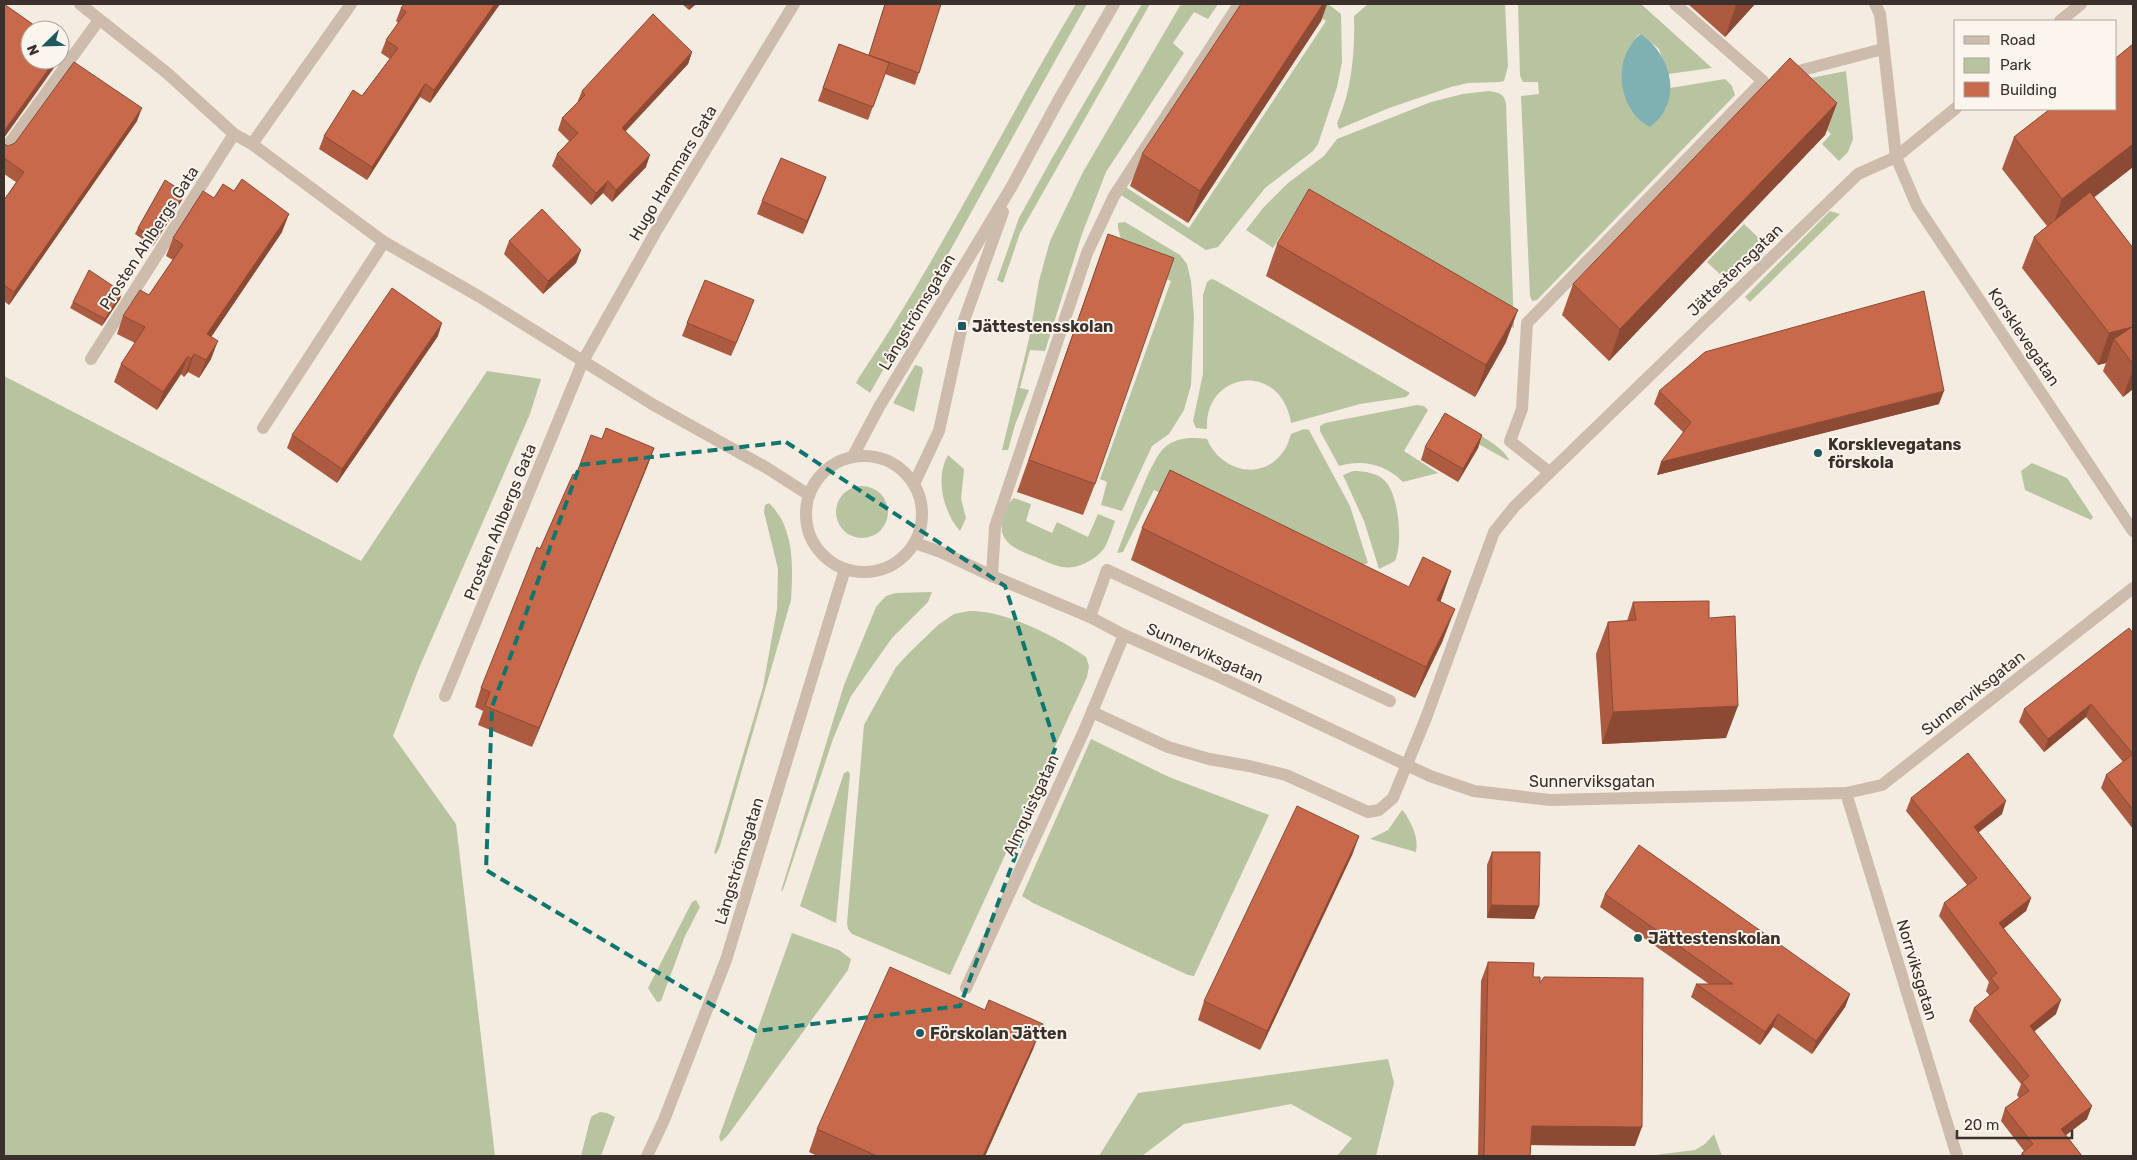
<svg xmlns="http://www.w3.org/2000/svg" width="2137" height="1160" viewBox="0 0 2137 1160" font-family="Rubik,sans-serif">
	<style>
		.green { fill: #b8c4a0 }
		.water { fill: #7fb0b2 }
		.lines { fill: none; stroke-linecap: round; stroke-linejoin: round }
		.minor { stroke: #cdbbac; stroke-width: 12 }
		.wall { fill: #ac5a40 }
		.shaded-wall { fill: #8c4a34 }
		.building { fill: #c8694b; stroke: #8c4a34 }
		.marked { fill: none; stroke: #0f766e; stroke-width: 4; stroke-dasharray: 10 6; stroke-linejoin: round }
		.poi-dot { fill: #1f5a5e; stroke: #fbf5ee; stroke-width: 2 }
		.labels { text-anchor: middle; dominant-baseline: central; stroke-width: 4; stroke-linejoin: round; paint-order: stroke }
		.street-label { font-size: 16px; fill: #3b302b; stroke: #fbf5ee }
		.poi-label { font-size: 16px; font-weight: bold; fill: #3b302b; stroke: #fbf5ee; text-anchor: start }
	</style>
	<rect width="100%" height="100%" fill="#f4ebe1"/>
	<g class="green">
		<path d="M1076 4H1087C1014 133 944 264 870 393L856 383 858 379C939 259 1002 128 1076 4Z"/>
		<polygon points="1142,4 1150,4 1020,233 1003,283 997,280 1019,218 1051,160"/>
		<polygon points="1181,4 1218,4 1208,19 1194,12 1173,43 1184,53 1106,172 1082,234 1045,351 1030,350 1020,388 1029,390 1015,425 1008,450 1002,450 1029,339 1039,281 1050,241 1083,172"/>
		<polygon points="1299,4 1328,4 1341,14 1342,62 1337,87 1318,144 1313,151 1265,188 1218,247 1206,250 1121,195 1124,186 1189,228 1326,21"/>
		<path d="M1368 4H1505L1508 66 1504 81 1500 82 1468 83 1451 87 1389 108 1339 129 1337 123C1352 90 1355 52 1354 16Z"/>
		<path d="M1518 4H1641L1712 68 1668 74 1659 49 1641 34 1638 35C1625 54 1622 64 1623 87L1666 109 1670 88 1725 79 1732 86 1735 95 1537 300 1532 301 1530 296 1521 96 1539 94 1538 82H1523L1520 76Z"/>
		<polygon points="1846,71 1853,139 1848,152 1839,161 1822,144 1831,134 1780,86 1781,84"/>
		<path d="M1489 91C1499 93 1504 93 1506 104L1514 328 1297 209 1273 248 1246 230 1263 208 1288 183 1324 156 1337 139 1431 102 1463 94Z"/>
		<polygon points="1830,211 1840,214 1750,302 1745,297"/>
		<polygon points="1125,222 1180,255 1187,264 1191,281 1194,317 1191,385 1184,410 1169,434 1152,446 1122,511 1101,505 1107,482 1100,479 1171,281 1127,263 1118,228 1118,223"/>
		<polygon points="1744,224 1761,240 1724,278 1707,262"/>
		<path d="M1211 279 1215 280 1410 393 1406 397 1360 404 1291 423C1281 360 1204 371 1207 429L1196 428 1193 421 1203 374V295L1207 282Z"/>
		<polygon points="915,365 922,367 923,371 914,412 893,403"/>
		<polygon points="487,371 541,379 530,414 419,668 393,736 456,824 495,1156 4,1156 4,376 361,561"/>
		<path d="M1417 405 1424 406 1428 410 1404 451 1438 473 1403 482C1386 464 1362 459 1339 466L1320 431V426L1325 423Z"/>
		<path d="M1445 415C1458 422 1508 448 1509 461L1441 423V417Z"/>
		<path d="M1304 429 1309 430 1350 506 1368 563 1331 577 1154 490 1123 552 1117 553C1126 531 1149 463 1163 449 1175 437 1192 437 1207 439 1220 470 1261 483 1283 452 1287 447 1289 440 1291 434Z"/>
		<path d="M948 455 964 469 961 499 966 518 960 531C943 512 935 478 948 455Z"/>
		<polygon points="2032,463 2067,478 2093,517 2091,520 2025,490 2021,471"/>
		<path d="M1353 471C1364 471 1379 473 1386 482 1399 497 1403 543 1395 561L1379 569 1364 521 1343 475Z"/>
		<circle cx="862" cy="512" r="26"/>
		<path d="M1014 498 1031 504 1026 521 1052 533 1057 522 1088 537 1098 514 1115 521C1112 530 1109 539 1105 547 1102 552 1096 557 1091 560 1069 573 1058 567 1036 557 1025 553 1010 548 1004 537 998 528 1006 503 1014 498Z"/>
		<path d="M769 503C795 528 793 567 791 600L720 846 716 854 714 853 763 687 777 609 778 569 764 512 765 505Z"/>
		<polygon points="932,592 928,602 892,638 851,696 833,739 783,890 781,891 844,685 876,607 886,596 896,593"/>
		<path d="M969 611C1005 610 1057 637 1086 657L1089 666 1087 677 950 975 852 934 848 929 847 923 864 725 896 667 909 653 938 625 954 614Z"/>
		<polygon points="1091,739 1169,777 1269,815 1194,976 1188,975 1033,903 1022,896"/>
		<polygon points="848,771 850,774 836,923 800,906 844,773"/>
		<path d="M1402 810 1405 813C1412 825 1419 838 1416 852L1370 839 1388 830Z"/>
		<polygon points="696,900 700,907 685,936 661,1001 657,1002 648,988 692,902"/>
		<polygon points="792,933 839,950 851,959 848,970 728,1135 721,1142 719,1137"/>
		<polygon points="1388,1059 1394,1083 1376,1156 1337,1156 1352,1138 1291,1104 1184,1124 1142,1156 1099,1156 1138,1093"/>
		<polygon points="600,1112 607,1113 615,1117 601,1156 581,1156 590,1120 592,1116"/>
		<polygon points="1714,1134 1722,1156 1647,1156 1695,1150 1705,1144"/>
	</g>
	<path class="water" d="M1641 34C1672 56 1684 102 1650 127 1622 113 1613 70 1631 45 1634 41 1636 37 1641 34Z"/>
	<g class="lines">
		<g class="minor">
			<polyline points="80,4 167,73 234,134 252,144 384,242 480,297 652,404 767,468 809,495"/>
			<polyline points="1875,4 1880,14 1896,157 1917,206 2133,531"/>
			<polyline points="2060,21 2081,4"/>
			<polyline points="1787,74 1883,49"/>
			<polyline points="252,144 351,4"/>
			<polyline points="4,151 99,20"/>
			<polyline points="91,359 234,134"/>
			<polyline points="263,428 384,242"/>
			<circle cx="864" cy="514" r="58"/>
			<polyline points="853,456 879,407 1012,186 1058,101 1114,4"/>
			<polyline points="1549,472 1510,441 1522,409 1527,323 1763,81 1675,4"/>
			<polyline points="914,484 939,431 962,326 1003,212"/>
			<polyline points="915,543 941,552 992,576 1090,617 1124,635 1224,679 1430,776 1474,791 1550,800 1846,793 1882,785 2133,588"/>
			<polyline points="992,576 995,527 1087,253 1114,196 1239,4"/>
			<polyline points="1090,617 1107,570 1390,701"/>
			<polyline points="445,696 583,361 655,233 794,4"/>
			<polyline points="1092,712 1168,747 1209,759 1249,766 1286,775 1368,812 1379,810 1393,798 1426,718 1494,532 1515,506 1858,174 1896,157 1956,108"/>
			<polyline points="1846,793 1957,1156"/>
			<polyline points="966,988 1084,731 1124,635"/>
			<polyline points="647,1156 664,1120 726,960 845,569"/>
		</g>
	</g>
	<g class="wall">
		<polygon points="500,4 430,103 420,97 367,180 319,149 324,136 362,96 390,59 381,53 386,40 398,23 396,21 401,8"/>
		<polygon points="682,4 696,4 689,10"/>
		<polygon points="885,4 941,4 915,85 885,74 868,120 818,101 839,44 869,55"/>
		<polygon points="1323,4 1327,4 1321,21 1188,223 1130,186 1142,154"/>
		<polygon points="1688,4 1755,4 1725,37"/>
		<polygon points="2133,44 2133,167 2094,197 2133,248 2133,389 2123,397 2103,371 2106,363 2098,365 2022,268 2034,237 2047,226 2002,169 2014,137"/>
		<polygon points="692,52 688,64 625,132 646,167 612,202 603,193 591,205 552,166 557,154 569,141 558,130 562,118 577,103 582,91"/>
		<polygon points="1837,103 1825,135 1609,361 1562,315 1573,284"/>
		<polygon points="137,121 9,305 4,301 4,200 16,182 4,174 4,144 8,146"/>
		<polygon points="826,177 803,234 757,214 762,201"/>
		<polygon points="214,198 282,232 211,337 211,359 199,378 188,372 184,377 181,374 157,410 114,382 121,364 135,343 117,334 123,316 149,295 173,260 166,256 173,238"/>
		<polygon points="182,200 153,246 135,234 138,228"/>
		<polygon points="1108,234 1095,484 1083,515 1017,492"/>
		<polygon points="509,241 581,250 576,263 543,294 504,254"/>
		<polygon points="1277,244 1506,342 1475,397 1266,276"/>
		<polygon points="122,292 120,299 102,326 70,308 73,302"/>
		<polygon points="749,313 731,356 682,336 687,323"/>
		<polygon points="438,336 337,483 287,448 292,435"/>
		<polygon points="1659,391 1939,404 1657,475 1683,432 1654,404"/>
		<polygon points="1482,435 1478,448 1458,482 1421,460 1425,447"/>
		<polygon points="602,439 654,448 647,467 532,747 478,725 483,711 475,707 481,688 540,549 576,475"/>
		<polygon points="1142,528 1409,587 1451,571 1440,602 1443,640 1415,698 1131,560"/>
		<polygon points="1633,602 1709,618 1726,738 1602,744 1596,654 1608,622 1627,621"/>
		<polygon points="2133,633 2133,829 2101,788 2106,775 2123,762 2086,717 2044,752 2019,722 2024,709"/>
		<polygon points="1911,798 2002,814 1978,832 2031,898 2026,911 2004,928 2056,1014 2034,1031 2087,1119 2065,1135 2082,1156 2020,1156 2022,1153 2024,1151 2001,1121 2005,1108 2019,1098 2017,1095 2021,1084 1969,1021 1974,1008 1990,996 1986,991 1989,982 1939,916 1944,903 1967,885 1906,811"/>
		<polygon points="1359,836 1352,855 1260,1050 1198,1020 1204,1001"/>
		<polygon points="1492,852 1539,906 1534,919 1487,918 1487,865"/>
		<polygon points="1605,894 1850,994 1845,1007 1812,1054 1773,1027 1760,1045 1691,997 1696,984 1709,984 1600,907"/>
		<polygon points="1488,962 1533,977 1540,983 1635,1146 1531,1145 1530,1156 1478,1156 1481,981"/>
		<polygon points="1034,1047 985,1156 817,1156 809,1152 817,1129"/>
	</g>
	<g class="shaded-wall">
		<polygon points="495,4 500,4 430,103 434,90"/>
		<polygon points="691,4 696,4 689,10"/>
		<polygon points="1323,4 1327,4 1321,21 1188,223 1200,191"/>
		<polygon points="1738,4 1755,4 1725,37 1736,5"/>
		<polygon points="692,52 688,64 617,140 622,128"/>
		<polygon points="55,60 58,60 56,65 4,138 4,131"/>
		<polygon points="425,84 420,97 367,180 372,167"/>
		<polygon points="1837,103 1825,135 1609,361 1620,329"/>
		<polygon points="142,108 137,121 9,305 14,292"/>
		<polygon points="2133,144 2133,167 2051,231 2062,199"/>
		<polygon points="650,155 646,167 612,202 616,190"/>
		<polygon points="826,177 821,191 803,234 807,221"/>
		<polygon points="608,181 603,193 591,205 596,193"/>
		<polygon points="185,193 182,200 153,246 155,240"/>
		<polygon points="289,214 282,232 201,352 207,334"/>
		<polygon points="581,250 576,263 543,294 548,281"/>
		<polygon points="122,292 120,299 102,326 105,319"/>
		<polygon points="754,300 749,313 731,356 736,343"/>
		<polygon points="1518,310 1506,342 1475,397 1486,365"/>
		<polygon points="442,323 438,336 337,483 342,469"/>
		<polygon points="2132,327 2114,339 2106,363 2098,365 2109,333"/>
		<polygon points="218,341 211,359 199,378 206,360"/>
		<polygon points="194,354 188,372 184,377 191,359"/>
		<polygon points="188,356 181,374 157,410 163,392"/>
		<polygon points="2133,369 2133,389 2123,397"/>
		<polygon points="1944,391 1939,404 1657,475 1661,462"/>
		<polygon points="1482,435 1478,448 1458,482 1463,469"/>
		<polygon points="654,448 647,467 532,747 539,728"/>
		<polygon points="1451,571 1440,603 1437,600"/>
		<polygon points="1455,609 1443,640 1415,698 1426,667"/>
		<polygon points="2091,704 2086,717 2044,752 2048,739"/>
		<polygon points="1738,706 1726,738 1602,744 1613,712"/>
		<polygon points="2006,801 2002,814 1969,840 1974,827"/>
		<polygon points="1359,836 1352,855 1260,1050 1267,1031"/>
		<polygon points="2031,898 2026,911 1994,936 1999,923"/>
		<polygon points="1491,905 1539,906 1534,919 1487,918"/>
		<polygon points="1850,994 1845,1007 1812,1054 1816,1041"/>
		<polygon points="2061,1000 2056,1014 2025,1039 2030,1026"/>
		<polygon points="1778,1014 1773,1027 1760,1045 1765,1032"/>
		<polygon points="1043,1024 1034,1047 985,1156 983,1156"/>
		<polygon points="2092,1106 2087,1119 2056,1143 2061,1129"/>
		<polygon points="1532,1126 1642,1127 1635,1146 1525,1145"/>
	</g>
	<g class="building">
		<polygon points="4,4 41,30 30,30 30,60 55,60 4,131"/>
		<polygon points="404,4 495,4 434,90 425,84 372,167 324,136 353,90 362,96 398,48 386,40 406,12 401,8"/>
		<polygon points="885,4 941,4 919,73 869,55"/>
		<polygon points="1241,4 1323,4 1200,191 1142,154"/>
		<polygon points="653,14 692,52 622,128 650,155 616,190 608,181 596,193 557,154 578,133 562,118 585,95 582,91"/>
		<polygon points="839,44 889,63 873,107 823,88"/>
		<polygon points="2133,44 2133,144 2062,199 2014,137 2050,109 2116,109 2116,58"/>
		<polygon points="1790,58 1837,103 1620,329 1573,284"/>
		<polygon points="74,62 142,108 14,292 4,285 4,200 24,172 4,158 4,144 8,146 15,143"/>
		<polygon points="781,158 826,177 807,221 762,201"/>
		<polygon points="242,179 289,214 207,334 218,341 206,360 194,354 191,359 188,356 163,392 121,364 145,327 123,316 140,290 149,295 183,245 173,238 203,191 214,198 223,184 234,191"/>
		<polygon points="165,180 185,193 155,240 138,228"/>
		<polygon points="1309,189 1518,310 1486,365 1277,244"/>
		<polygon points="2090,192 2133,248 2133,364 2114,339 2132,327 2109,333 2034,237"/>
		<polygon points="542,209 581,250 548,281 509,241"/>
		<polygon points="1108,234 1174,258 1095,484 1029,460"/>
		<polygon points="89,270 122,292 105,319 73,302"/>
		<polygon points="705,280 754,300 736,343 687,323"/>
		<polygon points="392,288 442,323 342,469 292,435"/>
		<polygon points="1924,291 1944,391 1661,462 1691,422 1659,391 1705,352"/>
		<polygon points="1445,413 1482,435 1463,469 1425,447"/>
		<polygon points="606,428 654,448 539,728 485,706 490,692 481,688 537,547 540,549 573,474 576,475 591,435 602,439"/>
		<polygon points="1170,470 1409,587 1423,557 1451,571 1437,600 1455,609 1426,667 1142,528"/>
		<polygon points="1709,601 1709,618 1735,616 1738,706 1613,712 1608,622 1636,620 1633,602"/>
		<polygon points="2129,628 2133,633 2133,810 2106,775 2133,754 2091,704 2048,739 2024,709"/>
		<polygon points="1968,753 2006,801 1974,827 2031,898 1999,923 2061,1000 2030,1026 2092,1106 2061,1129 2082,1156 2024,1156 2022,1153 2033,1144 2005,1108 2029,1091 2022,1082 2029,1076 1974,1008 1999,988 1991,978 1997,973 1944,903 1977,878 1911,798"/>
		<polygon points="1297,806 1359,836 1267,1031 1204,1001"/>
		<polygon points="1639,845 1850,994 1816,1041 1778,1014 1765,1032 1696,984 1733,984 1605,894"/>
		<polygon points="1492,852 1540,852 1539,906 1491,905"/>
		<polygon points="1488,962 1534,963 1533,977 1540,977 1540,983 1544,977 1643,978 1642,1127 1532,1126 1530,1156 1484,1156"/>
		<polygon points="890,967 985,1010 989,1000 1043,1024 983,1156 877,1156 817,1129"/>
	</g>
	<path class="marked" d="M786 442 1005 586 1056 746 960 1006 756 1031 486 870 492 707 580 465Z"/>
	<g class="poi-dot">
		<rect x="957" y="321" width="10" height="10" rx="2.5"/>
		<circle cx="1818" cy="453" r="5"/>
		<circle cx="1638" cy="938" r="5"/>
		<circle cx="920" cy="1033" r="5"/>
	</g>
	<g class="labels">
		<g class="street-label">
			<text transform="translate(673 173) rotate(-59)">Hugo Hammars Gata</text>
			<text transform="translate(149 238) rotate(-57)">Prosten Ahlbergs Gata</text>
			<text transform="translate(1735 270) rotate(-44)">Jättestensgatan</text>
			<text transform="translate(917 312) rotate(-59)">Långströmsgatan</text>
			<text transform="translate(2024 337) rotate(56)">Korsklevegatan</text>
			<text transform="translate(500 522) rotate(-68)">Prosten Ahlbergs Gata</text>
			<text transform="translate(1205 653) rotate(24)">Sunnerviksgatan</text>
			<text transform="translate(1973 693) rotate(-38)">Sunnerviksgatan</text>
			<text x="1592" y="781">Sunnerviksgatan</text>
			<text transform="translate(1031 805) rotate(-65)">Almquistgatan</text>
			<text transform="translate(739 861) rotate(-73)">Långströmsgatan</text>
			<text transform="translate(1917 970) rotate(73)">Norrviksgatan</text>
		</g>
		<g class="poi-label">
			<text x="972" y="326">Jättestensskolan</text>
			<text x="1828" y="444">Korsklevegatans<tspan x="1828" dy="18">förskola</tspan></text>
			<text x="1648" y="938">Jättestenskolan</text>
			<text x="930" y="1033">Förskolan Jätten</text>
		</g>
	</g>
	<rect width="2137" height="1160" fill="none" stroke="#3b302b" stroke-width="10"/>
	<rect x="1954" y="20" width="162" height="90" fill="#fbf5ee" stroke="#aea6a0"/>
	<rect x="1964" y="36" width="25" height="8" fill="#cdbbac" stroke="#aea6a0"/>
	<text x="2000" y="45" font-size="15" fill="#3b302b">Road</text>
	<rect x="1964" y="58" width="25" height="15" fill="#b8c4a0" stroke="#aea6a0"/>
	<text x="2000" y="70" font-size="15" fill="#3b302b">Park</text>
	<rect x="1964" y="82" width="25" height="15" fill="#c8694b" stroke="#aea6a0"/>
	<text x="2000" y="95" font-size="15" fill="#3b302b">Building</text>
	<g transform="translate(45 45) rotate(247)"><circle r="24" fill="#fbf5ee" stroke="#aea6a0"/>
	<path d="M0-4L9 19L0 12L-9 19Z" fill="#1f5a5e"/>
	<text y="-8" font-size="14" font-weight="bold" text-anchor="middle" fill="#3b302b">N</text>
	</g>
	<path d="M1957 1130v8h115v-8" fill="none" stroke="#3b302b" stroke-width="2.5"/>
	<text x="1964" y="1130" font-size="15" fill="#3b302b" stroke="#fbf5ee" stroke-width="4" paint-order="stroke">20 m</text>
</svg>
